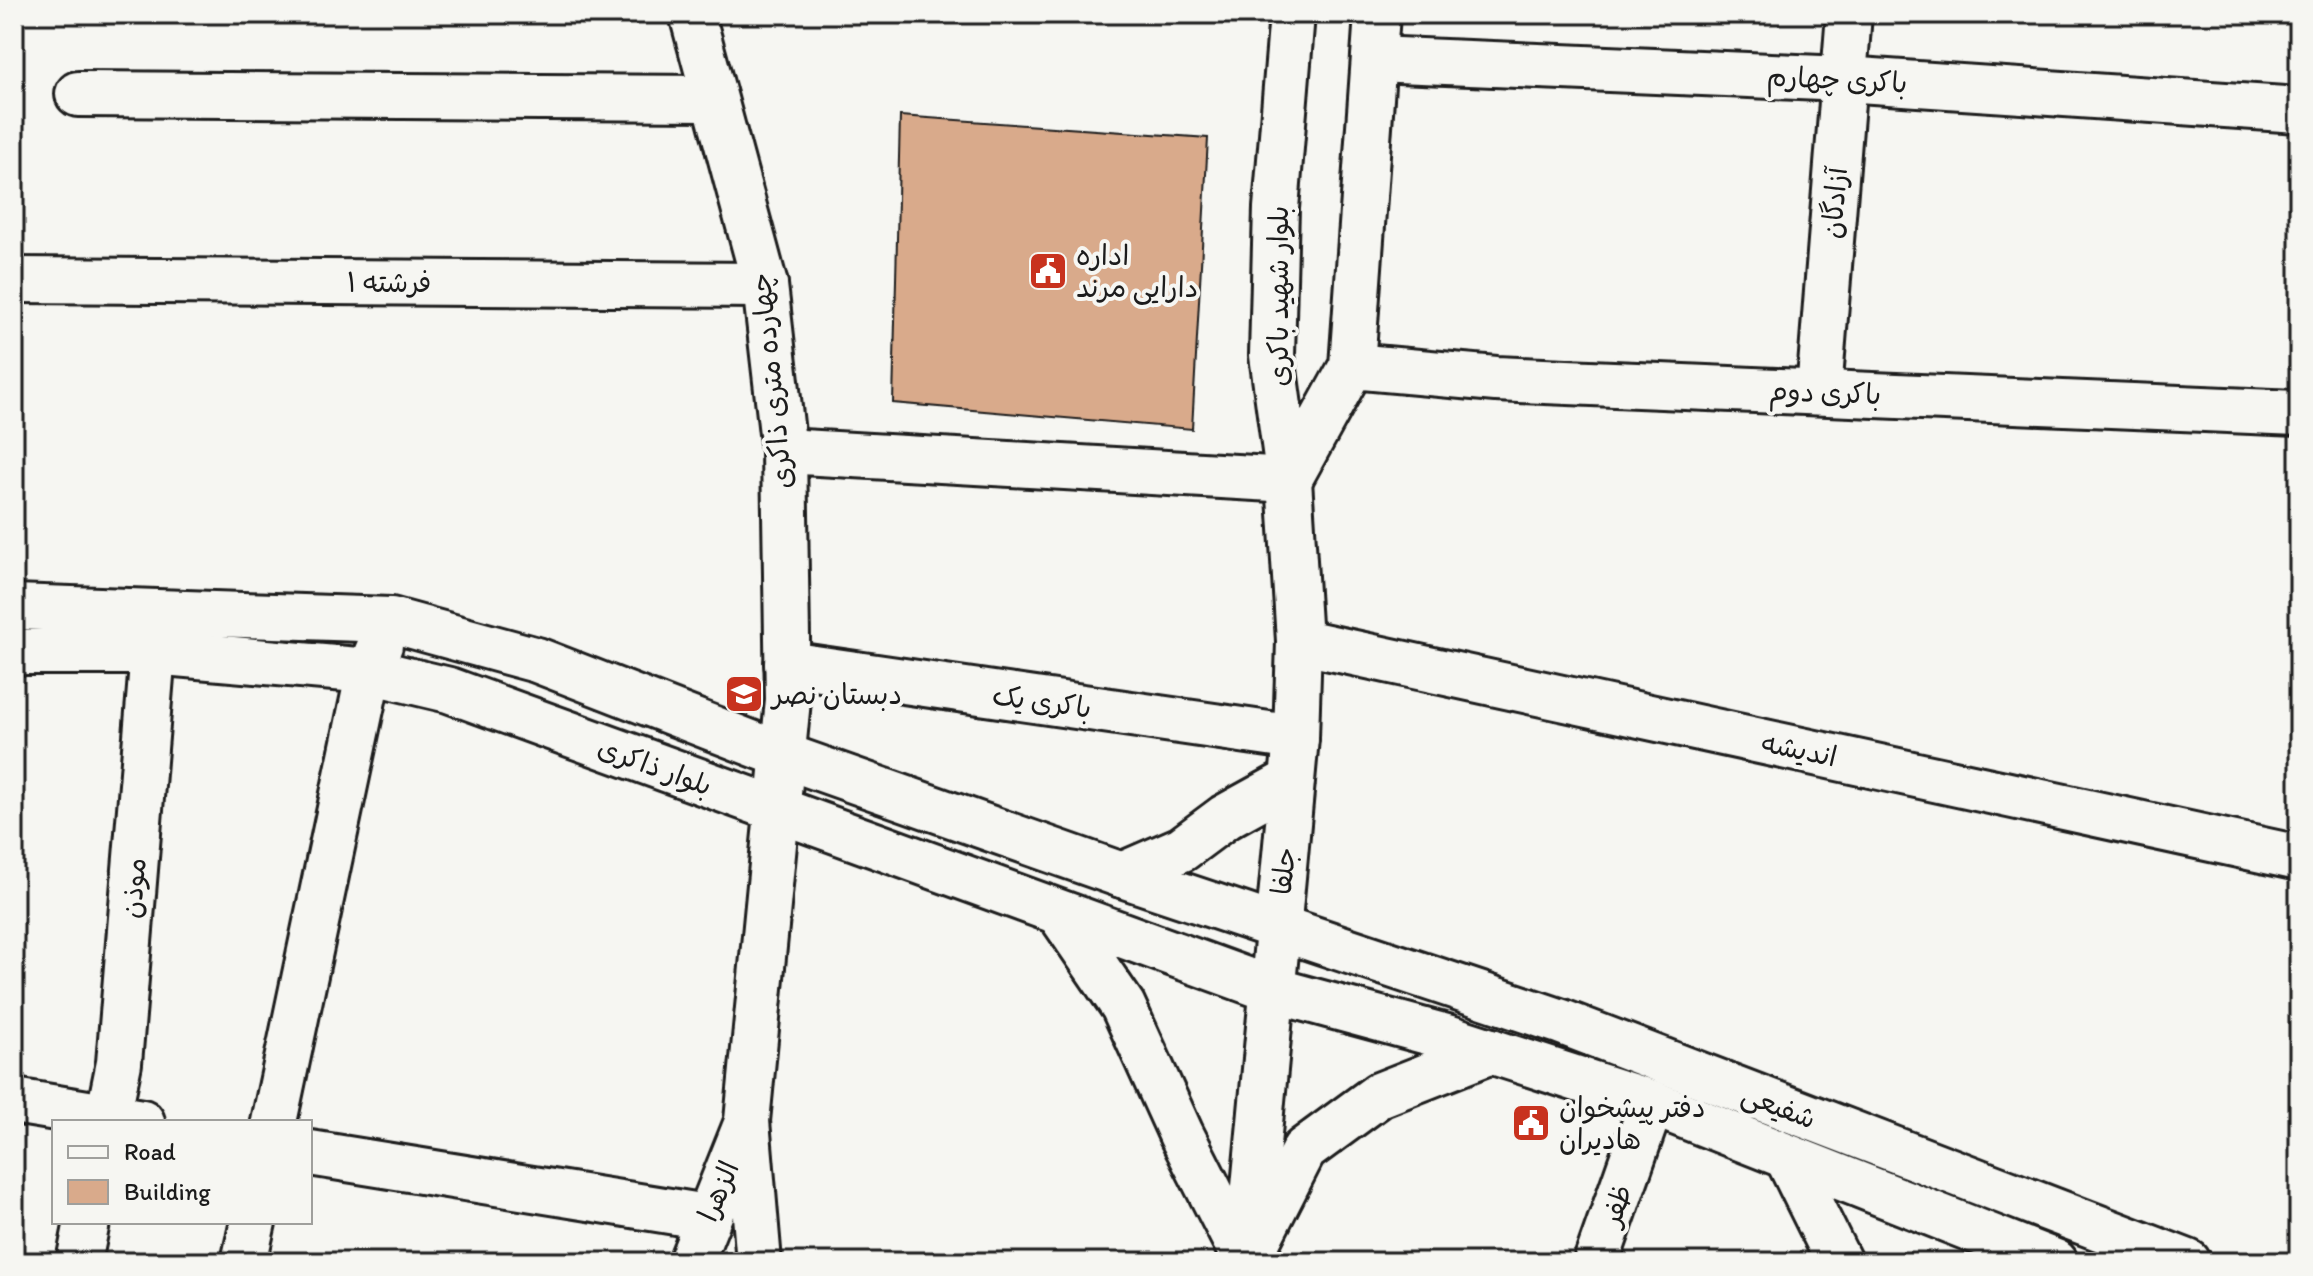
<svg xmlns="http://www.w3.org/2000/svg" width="2313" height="1276" viewBox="0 0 2313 1276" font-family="Itim,'Playpen Sans Arabic',sans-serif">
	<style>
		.building { fill: #d9aa8b; stroke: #1c1c1c; stroke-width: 2 }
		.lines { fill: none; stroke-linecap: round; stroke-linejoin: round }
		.minor-casing { stroke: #1c1c1c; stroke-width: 50 }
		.major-casing { stroke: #1c1c1c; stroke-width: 50 }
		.minor { stroke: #f6f6f2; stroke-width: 44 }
		.major { stroke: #f6f6f2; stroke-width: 44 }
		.labels { text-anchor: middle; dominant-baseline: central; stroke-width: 8; stroke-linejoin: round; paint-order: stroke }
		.street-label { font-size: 28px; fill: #1c1c1c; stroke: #f6f6f2 }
		.poi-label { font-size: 28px; fill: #1c1c1c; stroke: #f6f6f2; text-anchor: start }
	</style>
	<rect width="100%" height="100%" fill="#f6f6f2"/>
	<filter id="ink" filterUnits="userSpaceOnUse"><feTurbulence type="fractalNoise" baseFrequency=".0125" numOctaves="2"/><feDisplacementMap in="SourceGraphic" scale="16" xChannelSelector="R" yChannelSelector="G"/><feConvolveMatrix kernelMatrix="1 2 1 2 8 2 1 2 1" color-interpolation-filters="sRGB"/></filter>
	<g filter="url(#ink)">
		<polygon class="building" points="900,116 1208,138 1192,429 893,403"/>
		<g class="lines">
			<g class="minor-casing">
				<g id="minor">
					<polyline points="692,14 765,285 784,451 788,700 747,1121 759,1262"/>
					<polyline points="1374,59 1844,79 2299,110"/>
					<polyline points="78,94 713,98"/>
					<polyline points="14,280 765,285"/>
					<polyline points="1352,366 1496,379 2299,413"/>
					<polyline points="1819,392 1849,14"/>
					<polyline points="784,451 1289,480"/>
					<polyline points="14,607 391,620 537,660 782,755 1122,875 1562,1022 2188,1262"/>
					<polyline points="1299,641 2299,858"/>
					<polyline points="14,652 153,652 369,671 449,690 1273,990 1450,1038 1652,1103 2055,1262"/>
					<polyline points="787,664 1296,738"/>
					<polyline points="1122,875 1182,849 1225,817 1292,780"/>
					<polyline points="1060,914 1123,1006 1181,1134 1246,1262"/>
					<polyline points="14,1101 142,1122"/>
					<polyline points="107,1122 119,1063 153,652"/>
					<polyline points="274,1122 369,671 380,645"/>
					<polyline points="310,1153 707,1217"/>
					<polyline points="1787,1157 1839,1262"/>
					<polyline points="79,1262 87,1222"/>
					<polyline points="244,1262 253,1222"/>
					<polyline points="691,1262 745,1127"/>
					<polyline points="1247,1262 1304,1150 1379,1095 1491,1051"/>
					<polyline points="1596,1262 1652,1103"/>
				</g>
			</g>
			<g class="major-casing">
				<g id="major">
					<polyline points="1292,14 1276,208 1272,355 1289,480 1352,366 1377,14"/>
					<polyline points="1247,1262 1296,738 1299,641 1289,480"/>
				</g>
			</g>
			<use href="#minor" class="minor"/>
			<use href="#major" class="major"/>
		</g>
	</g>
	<defs>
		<g id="civic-square" transform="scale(2)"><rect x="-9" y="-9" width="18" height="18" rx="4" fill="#c8321e" stroke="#f6f6f2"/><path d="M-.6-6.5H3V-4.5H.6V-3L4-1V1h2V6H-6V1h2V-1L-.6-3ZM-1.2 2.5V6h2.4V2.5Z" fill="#fff"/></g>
		<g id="school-square" transform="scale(2)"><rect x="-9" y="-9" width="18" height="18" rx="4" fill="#c8321e" stroke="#f6f6f2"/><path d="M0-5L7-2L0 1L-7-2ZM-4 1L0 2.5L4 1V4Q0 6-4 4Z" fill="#fff"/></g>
	</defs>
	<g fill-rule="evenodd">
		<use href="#civic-square" x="1048" y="271"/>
		<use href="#school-square" x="744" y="694"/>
		<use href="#civic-square" x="1531" y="1123"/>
	</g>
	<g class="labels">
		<g class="street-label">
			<text transform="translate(1837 79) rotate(3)">باکری چهارم</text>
			<text transform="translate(1834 203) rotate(-85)">آزادگان</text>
			<text x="389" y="282">فرشته ۱</text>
			<text transform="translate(1278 296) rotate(-90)">بلوار شهید باکری</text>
			<text transform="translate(771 381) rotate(-96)">چهارده متری ذاکری</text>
			<text transform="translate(1825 392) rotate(2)">باکری دوم</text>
			<text transform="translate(1042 701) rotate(8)">باکری یک</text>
			<text transform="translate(1799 749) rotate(12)">اندیشه</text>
			<text transform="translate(655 766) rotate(20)">بلوار ذاکری</text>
			<text transform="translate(1283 871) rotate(-84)">جلفا</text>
			<text transform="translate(133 888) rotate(-85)">موذن</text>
			<text transform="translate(1779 1106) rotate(21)">شفیعی</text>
			<text transform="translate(718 1191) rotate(-67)">الزهرا</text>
			<text transform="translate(1616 1205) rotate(-71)">ظفر</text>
		</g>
		<g class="poi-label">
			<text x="1076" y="255">اداره<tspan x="1076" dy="32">دارایی مرند</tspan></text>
			<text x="772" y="694">دبستان نصر</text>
			<text x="1559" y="1107">دفتر پیشخوان<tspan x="1559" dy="32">هادیران</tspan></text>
		</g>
	</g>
	<rect width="2313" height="1276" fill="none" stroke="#f6f6f2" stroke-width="48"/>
	<rect x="24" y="24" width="2265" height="1228" fill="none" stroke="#1c1c1c" stroke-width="3" filter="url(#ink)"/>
	<rect x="52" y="1120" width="260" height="104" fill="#f6f6f2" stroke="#9f9f9c" stroke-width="2"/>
	<rect x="68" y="1146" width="40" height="12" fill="#f6f6f2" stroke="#9f9f9c" stroke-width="2"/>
	<text x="124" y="1160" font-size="24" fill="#1c1c1c">Road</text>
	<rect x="68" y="1180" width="40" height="24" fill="#d9aa8b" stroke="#9f9f9c" stroke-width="2"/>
	<text x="124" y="1200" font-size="24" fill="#1c1c1c">Building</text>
</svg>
